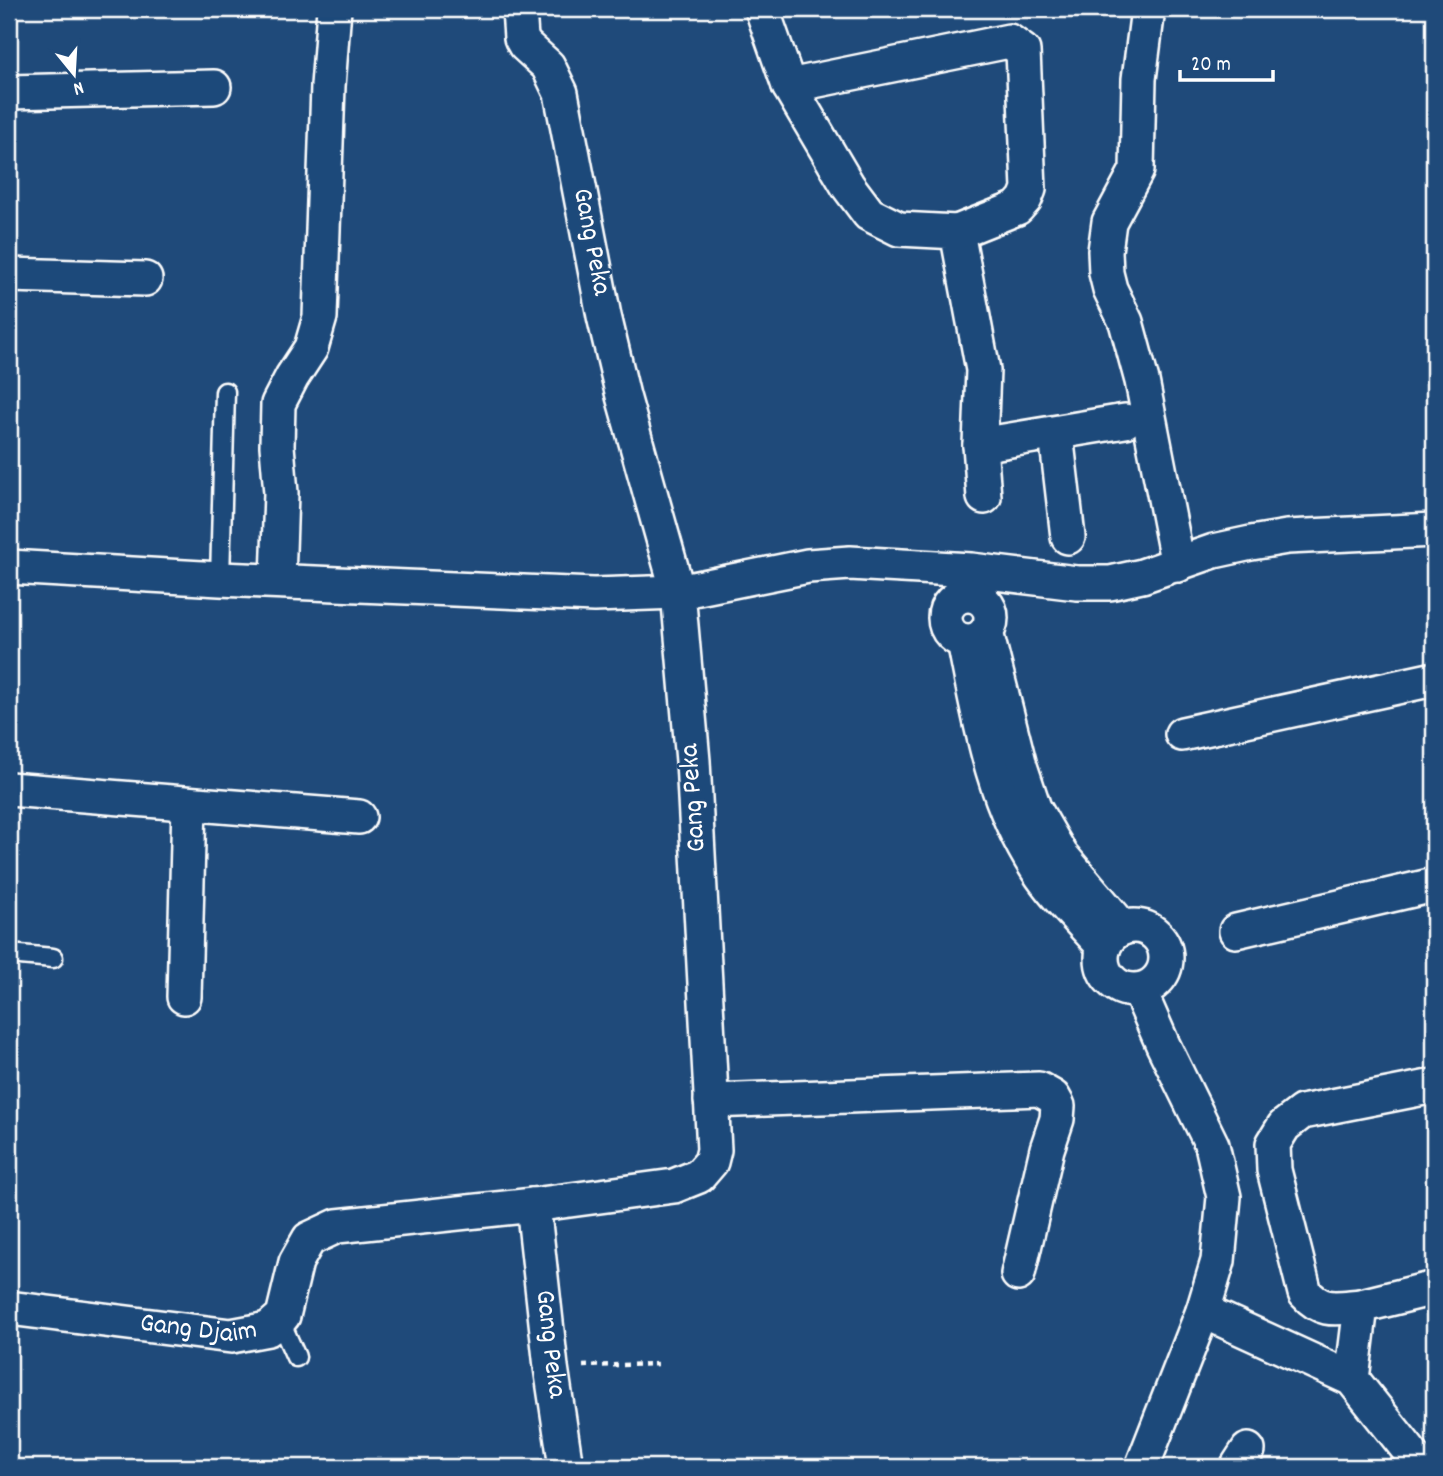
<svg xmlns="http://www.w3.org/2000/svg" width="1443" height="1476" viewBox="0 0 1443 1476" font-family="Dekko,sans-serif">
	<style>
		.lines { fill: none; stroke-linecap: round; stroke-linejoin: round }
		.lane-casing { stroke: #fff; stroke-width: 23 }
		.street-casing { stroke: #fff; stroke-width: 38 }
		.path { stroke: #fff; stroke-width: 4.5; stroke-dasharray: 5 5; stroke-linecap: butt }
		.lane { stroke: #1f4a7a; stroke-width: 18 }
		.street { stroke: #1f4a7a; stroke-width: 33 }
		.labels { text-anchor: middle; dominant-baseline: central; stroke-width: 5; stroke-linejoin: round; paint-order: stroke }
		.street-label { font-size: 28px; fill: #fff; stroke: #1f4a7a }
	</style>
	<rect width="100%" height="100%" fill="#1f4a7a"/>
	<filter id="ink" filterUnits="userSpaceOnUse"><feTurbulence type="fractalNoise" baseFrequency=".0143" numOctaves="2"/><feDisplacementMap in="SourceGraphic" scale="14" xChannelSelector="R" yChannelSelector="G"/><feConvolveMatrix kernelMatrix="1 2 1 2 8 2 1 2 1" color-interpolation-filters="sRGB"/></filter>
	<g filter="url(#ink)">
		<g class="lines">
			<g class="lane-casing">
				<g id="lane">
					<polyline points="220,579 225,392"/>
					<polyline points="9,954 53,958"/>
					<polyline points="279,1319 296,1357"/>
				</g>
			</g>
			<g class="street-casing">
				<g id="street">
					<polyline points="762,9 789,86 848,186 869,214 899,229 957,232 983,370 980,445 984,497"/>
					<polyline points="1148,9 1139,79 1137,170 1109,222 1105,251 1106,273 1110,289 1126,322 1142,381 1178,565"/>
					<polyline points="789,86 1009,41 1023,51 1029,189 1025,199 1017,208 957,232"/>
					<polyline points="9,92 214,87"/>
					<polyline points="9,275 145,279"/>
					<polyline points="1056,434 1068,537"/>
					<polyline points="980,445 1125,421"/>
					<polyline points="9,567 220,579 594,595 678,592 808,566 850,563 971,570 1077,583 1110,583 1142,576 1214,551 1251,543 1287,537 1434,530"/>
					<polyline points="278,580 281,493 277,446 278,404 292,377 311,348 320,317 328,86 334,9"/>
					<circle cx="968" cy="618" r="23"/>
					<polyline points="986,632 1020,766 1034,808 1061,855 1123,928"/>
					<path d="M964 641C980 721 992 800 1037 869 1055 897 1082 922 1104 947"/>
					<polyline points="1182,734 1434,679"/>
					<polyline points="9,789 359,817"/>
					<circle cx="1134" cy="958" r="32"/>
					<polyline points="1236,931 1434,885"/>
					<polyline points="1139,990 1163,1045 1212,1145 1224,1197 1218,1261 1203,1311 1142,1467"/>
					<polyline points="184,997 189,804"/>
					<polyline points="711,1101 1039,1089 1053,1097 1058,1106 1057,1119 1047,1149 1018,1274"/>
					<path id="s1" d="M533 1205 551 1367 566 1467"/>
					<path d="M1361 1306C1336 1308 1323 1313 1305 1293L1274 1170 1273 1144 1284 1126 1302 1112 1434 1086"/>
					<path id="s2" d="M9 1308 231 1336 268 1329 283 1316 296 1262 309 1239 337 1226 533 1205 674 1186 699 1176 711 1162 714 1150 693 761 678 592 623 396 604 316 561 93 548 66 525 45 521 38 519 9"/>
					<polyline points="1203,1311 1352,1379 1422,1467"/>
					<polyline points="1352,1379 1361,1306 1434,1288"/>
					<polyline points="1237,1467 1248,1450"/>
				</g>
			</g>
			<polyline class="path" points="583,1366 658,1364"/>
			<use href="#lane" class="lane"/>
			<use href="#street" class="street"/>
		</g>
	</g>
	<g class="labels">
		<g class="street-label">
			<text transform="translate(590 242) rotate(79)">Gang Peka</text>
			<text transform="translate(695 798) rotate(-94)">Gang Peka</text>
			<text stroke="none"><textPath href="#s2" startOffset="191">Gang Djaim</textPath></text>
			<text stroke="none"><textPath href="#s1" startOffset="140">Gang Peka</textPath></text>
		</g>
	</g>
	<rect width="1443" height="1476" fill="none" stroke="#1f4a7a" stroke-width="35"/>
	<rect x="18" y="18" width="1408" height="1441" fill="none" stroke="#fff" stroke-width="2.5" filter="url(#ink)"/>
	<g transform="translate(74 74) rotate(162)" stroke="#1f4a7a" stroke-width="5" paint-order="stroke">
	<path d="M0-5L12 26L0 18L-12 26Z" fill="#ffffff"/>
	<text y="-10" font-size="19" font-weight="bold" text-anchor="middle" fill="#ffffff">N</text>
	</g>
	<path d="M1180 70v10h93v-10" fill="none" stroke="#ffffff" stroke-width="3.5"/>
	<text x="1191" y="70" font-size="21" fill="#ffffff" stroke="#1f4a7a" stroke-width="5" paint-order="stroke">20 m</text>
</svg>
